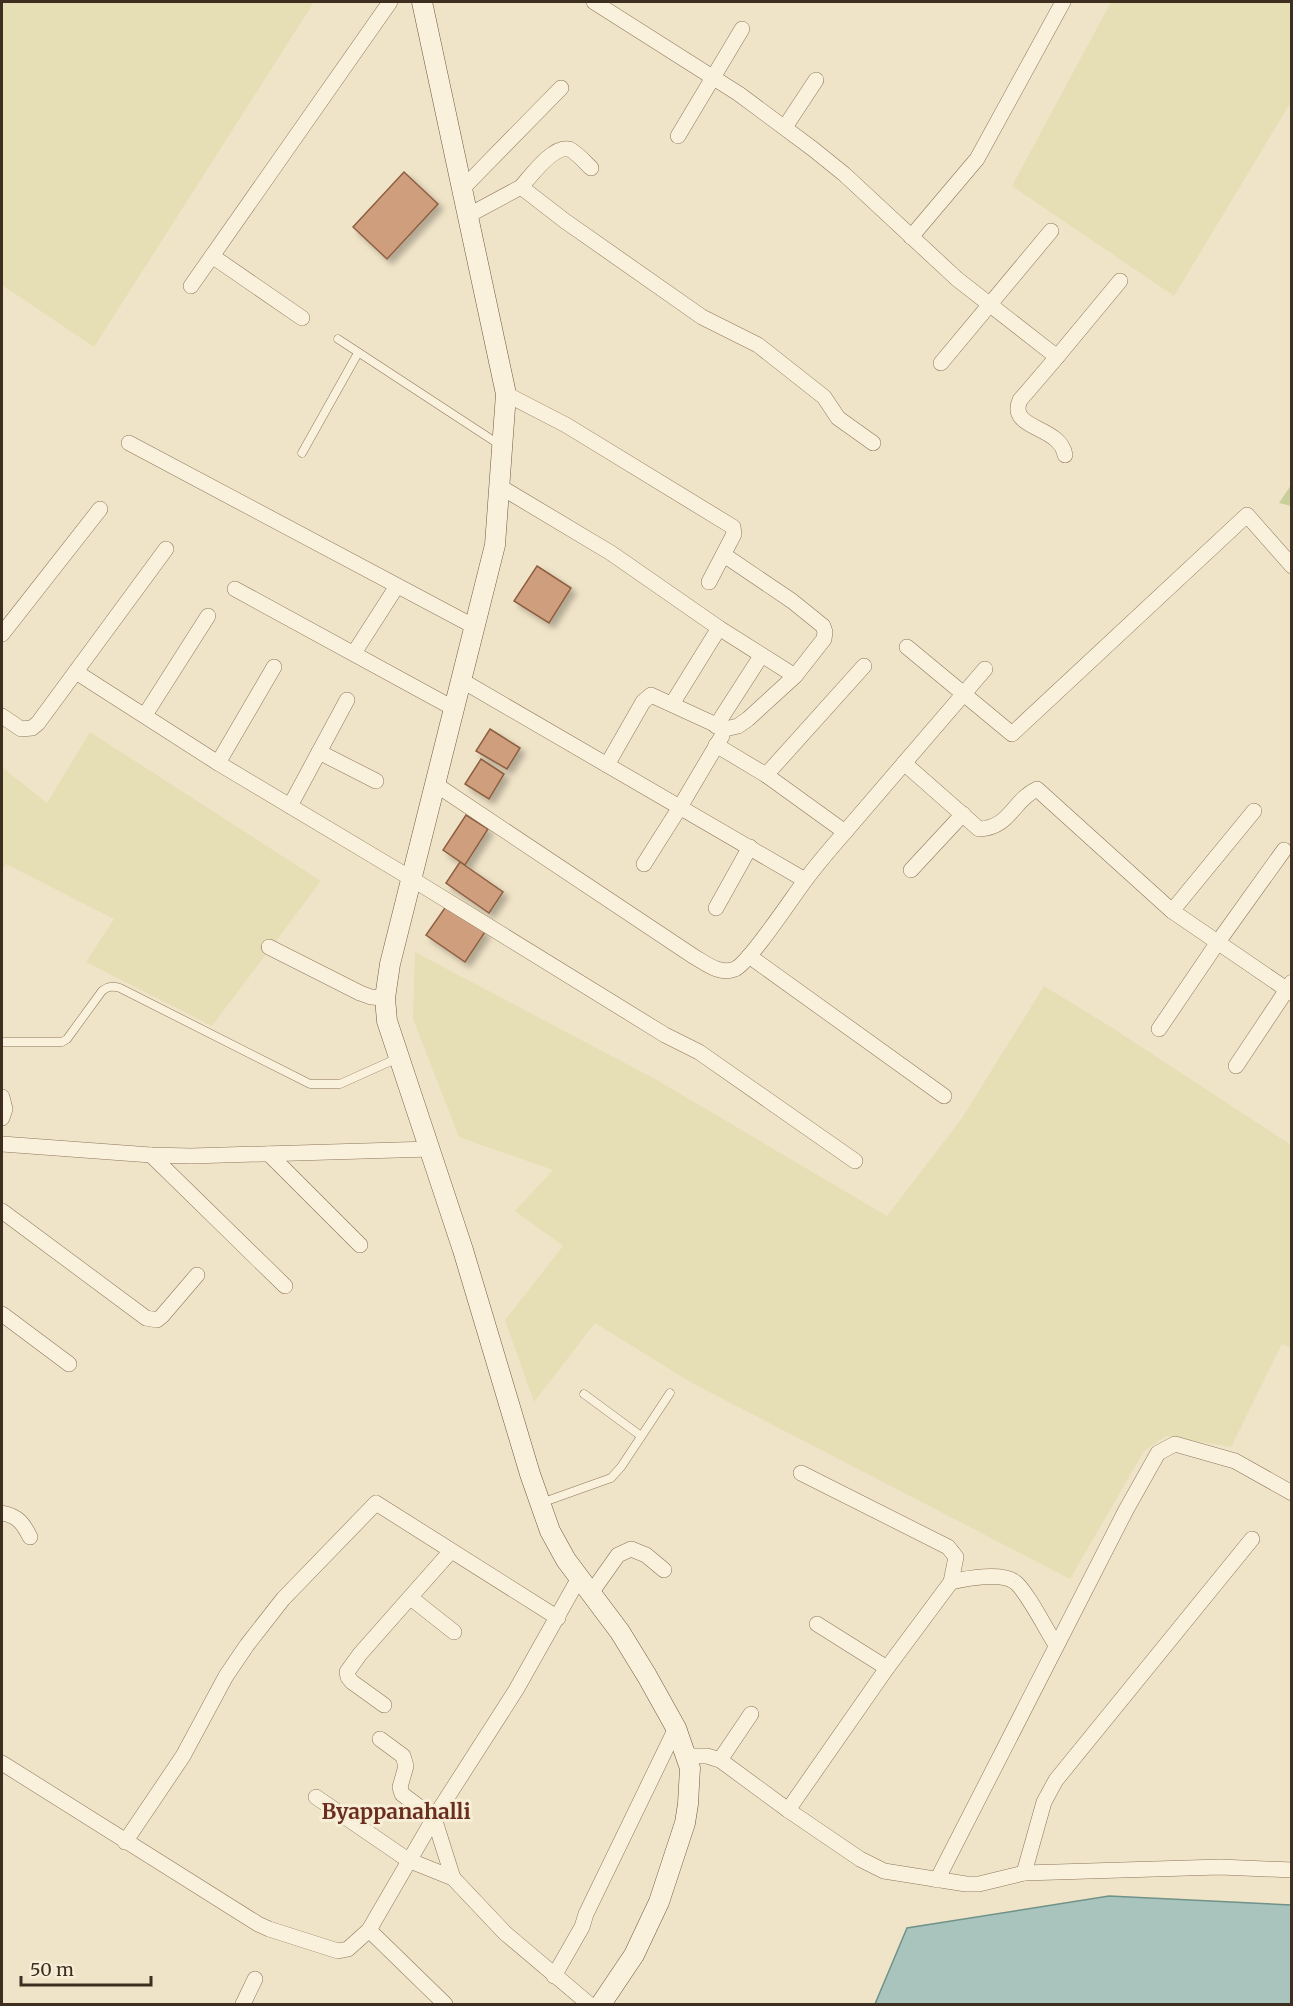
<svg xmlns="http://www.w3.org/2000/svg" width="1293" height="2006" viewBox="0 0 1293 2006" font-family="Merriweather,serif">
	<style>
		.farmland { fill: #e6deb5 }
		.green { fill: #c9cf9b }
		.water { fill: #a9c4bc; stroke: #6f938a; stroke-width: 1.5 }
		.building { fill: #cf9f7d; stroke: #8d5f41; stroke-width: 1.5; filter: url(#shadow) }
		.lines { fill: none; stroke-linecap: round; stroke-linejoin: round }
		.lane-casing { stroke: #8d765c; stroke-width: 9 }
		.street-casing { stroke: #8d765c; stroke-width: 16 }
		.secondary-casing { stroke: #6f573f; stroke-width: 21 }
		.lane { stroke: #faf1dc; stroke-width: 8 }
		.street { stroke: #faf1dc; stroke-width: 15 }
		.secondary { stroke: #faf1dc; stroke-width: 20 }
		.labels { text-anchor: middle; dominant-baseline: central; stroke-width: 6; stroke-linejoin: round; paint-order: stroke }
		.quarter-label { font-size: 21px; font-weight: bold; fill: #6b2e1e; stroke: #f7eed8 }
	</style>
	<defs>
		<filter id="shadow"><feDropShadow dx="5" dy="5" stdDeviation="3" flood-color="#0004"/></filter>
	</defs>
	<rect width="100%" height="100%" fill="#f0e4c8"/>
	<g class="farmland">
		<polygon points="2,2 314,2 94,347 2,285"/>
		<polygon points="1111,2 1291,2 1291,102 1174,296 1012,186"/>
		<polygon points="90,732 321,881 212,1026 86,962 114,919 6,864 2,870 2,767 47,803"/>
		<polygon points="415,952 655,1079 887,1216 962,1118 1044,986 1111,1027 1291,1145 1291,1348 1282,1344 1231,1447 1166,1436 1144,1451 1070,1579 692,1383 595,1323 534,1402 505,1320 563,1246 515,1211 553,1170 459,1137 413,1019"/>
	</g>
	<polygon class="green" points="1291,485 1291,506 1279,503"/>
	<polygon class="water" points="1109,1896 1291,1905 1291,2004 875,2004 907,1928"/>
	<g class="building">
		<polygon points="404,172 438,204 387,259 353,227"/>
		<polygon points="537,566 571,588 549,623 514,601"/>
		<polygon points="490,729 520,748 507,769 476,751"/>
		<polygon points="481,759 504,774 489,799 465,784"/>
		<polygon points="466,815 488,829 465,865 443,850"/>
		<polygon points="460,862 503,892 489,913 446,883"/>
		<polygon points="447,905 485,932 465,962 426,935"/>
	</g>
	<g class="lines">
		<g class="lane-casing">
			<g id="lane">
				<polyline points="338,339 500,445"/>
				<polyline points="302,453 358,353"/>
				<path d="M2 1042H62L67 1039 102 991C108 986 113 986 120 988L310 1084H340L398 1058"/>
				<polyline points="584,1394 641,1436"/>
				<polyline points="541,1503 611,1478 621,1467 670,1393"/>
			</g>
		</g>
		<g class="street-casing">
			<g id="street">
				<path d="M594 2 739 94 813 149 844 174 957 279 1057 357 1020 400C1007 430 1060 425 1065 455"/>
				<polyline points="785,127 816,80"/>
				<polyline points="678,136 742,29"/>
				<path d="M521 187C531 176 553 145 569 149 576 152 585 162 591 168"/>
				<polyline points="463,188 561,88"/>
				<polyline points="469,215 521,187 565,221 702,317 758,345 824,397 838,418 873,443"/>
				<polyline points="911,237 977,159 1063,2"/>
				<polyline points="212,256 302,318"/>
				<polyline points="191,286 390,2"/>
				<polyline points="1057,357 1120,281"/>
				<polyline points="941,363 1051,231"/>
				<polyline points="506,394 566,425 733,527 734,534 709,582"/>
				<polyline points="129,443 475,627"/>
				<polyline points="499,486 611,553 719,628 795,676"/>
				<polyline points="235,589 453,708"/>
				<polyline points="2,634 100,509"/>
				<polyline points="907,647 1012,734 1247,515 1292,566"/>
				<polyline points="354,653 397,586"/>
				<polyline points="76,672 218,763 412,879 665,1035 699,1052 855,1161"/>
				<polyline points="461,680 805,880"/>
				<polyline points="672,704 719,628"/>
				<polyline points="145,715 208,616"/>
				<polyline points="2,716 21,729 32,728 38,723 166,549"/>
				<polyline points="716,726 761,656"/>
				<polyline points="716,745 766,775 845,832 985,669"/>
				<polyline points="319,752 376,781"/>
				<polyline points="218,763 274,667"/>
				<path d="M904 763 979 829C1010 828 1013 800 1037 789L1172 911 1292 993"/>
				<polyline points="607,765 643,702 651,695 725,729 738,726 748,719 795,676 824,639 825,632 823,626 792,601 724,555"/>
				<polyline points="766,775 864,666"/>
				<path d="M435 784 693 956C707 964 719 975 735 969 749 963 792 898 804 882 817 864 831 848 845 832"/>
				<polyline points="290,806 347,700"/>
				<polyline points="644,864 680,807 722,736"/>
				<polyline points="911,870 963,814"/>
				<polyline points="716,908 750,847"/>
				<polyline points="1172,911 1254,811"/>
				<polyline points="269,947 360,993 371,997 385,998"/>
				<polyline points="749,956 944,1096"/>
				<polyline points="1159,1029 1218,942 1284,850"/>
				<polyline points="1236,1066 1292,982"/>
				<polyline points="2,1097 5,1109 2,1118"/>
				<polyline points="2,1144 151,1155 191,1156 431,1149"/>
				<polyline points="269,1154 360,1245"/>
				<polyline points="151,1155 285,1286"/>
				<polyline points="2,1211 146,1318 157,1320 162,1316 197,1275"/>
				<polyline points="2,1314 69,1364"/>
				<polyline points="801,1473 948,1547 956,1557 951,1582"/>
				<path d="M2 1513C18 1516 23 1523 30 1537"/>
				<polyline points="591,1593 618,1555 631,1549 646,1555 664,1570"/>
				<polyline points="411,1598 454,1632"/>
				<polyline points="817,1624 887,1668"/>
				<polyline points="384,1705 352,1682 348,1677 347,1672 360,1654 451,1551"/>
				<polyline points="380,1739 403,1756 406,1766 400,1787 402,1794 434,1818 453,1878"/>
				<polyline points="687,1756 707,1756 720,1760 788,1810 860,1859 884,1871 966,1884 979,1884 1024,1873 1220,1867 1292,1870"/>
				<polyline points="720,1760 751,1714"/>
				<polyline points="2,1763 258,1924 269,1929 338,1951 348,1949 369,1930 434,1818 516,1690 579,1578"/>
				<polyline points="316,1797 408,1860 453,1878 505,1933 589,2004"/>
				<path d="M788 1810 887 1668 951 1582C967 1578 1002 1572 1015 1582 1026 1590 1047 1631 1056 1645"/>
				<polyline points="125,1842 183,1756 226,1676 247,1645 283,1599 376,1503 558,1618"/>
				<polyline points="1024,1873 1044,1802 1056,1780 1252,1539"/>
				<polyline points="937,1880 1126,1510 1158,1453 1175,1444 1235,1461 1292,1493"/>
				<polyline points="369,1930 445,2004"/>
				<polyline points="554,1976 582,1927 586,1914 676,1728"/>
				<polyline points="243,2004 255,1979"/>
			</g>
		</g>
		<g class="secondary-casing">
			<polyline id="secondary" points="422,2 506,394 495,545 390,964 385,998 387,1021 463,1250 530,1474 550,1531 566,1560 620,1632 647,1676 676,1728 690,1768 688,1804 685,1823 659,1902 634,1955 601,2004"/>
		</g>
		<use href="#lane" class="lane"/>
		<use href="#street" class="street"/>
		<use href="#secondary" class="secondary"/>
	</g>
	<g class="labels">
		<g class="quarter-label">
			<text x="396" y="1811">Byappanahalli</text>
		</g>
	</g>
	<rect width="1293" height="2006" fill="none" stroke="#3d2e20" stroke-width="6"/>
	<path d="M21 1976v9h130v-9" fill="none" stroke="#3d2e20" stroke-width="3"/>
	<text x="30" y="1976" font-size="18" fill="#3d2e20" stroke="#f7eed8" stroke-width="4.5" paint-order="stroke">50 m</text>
</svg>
